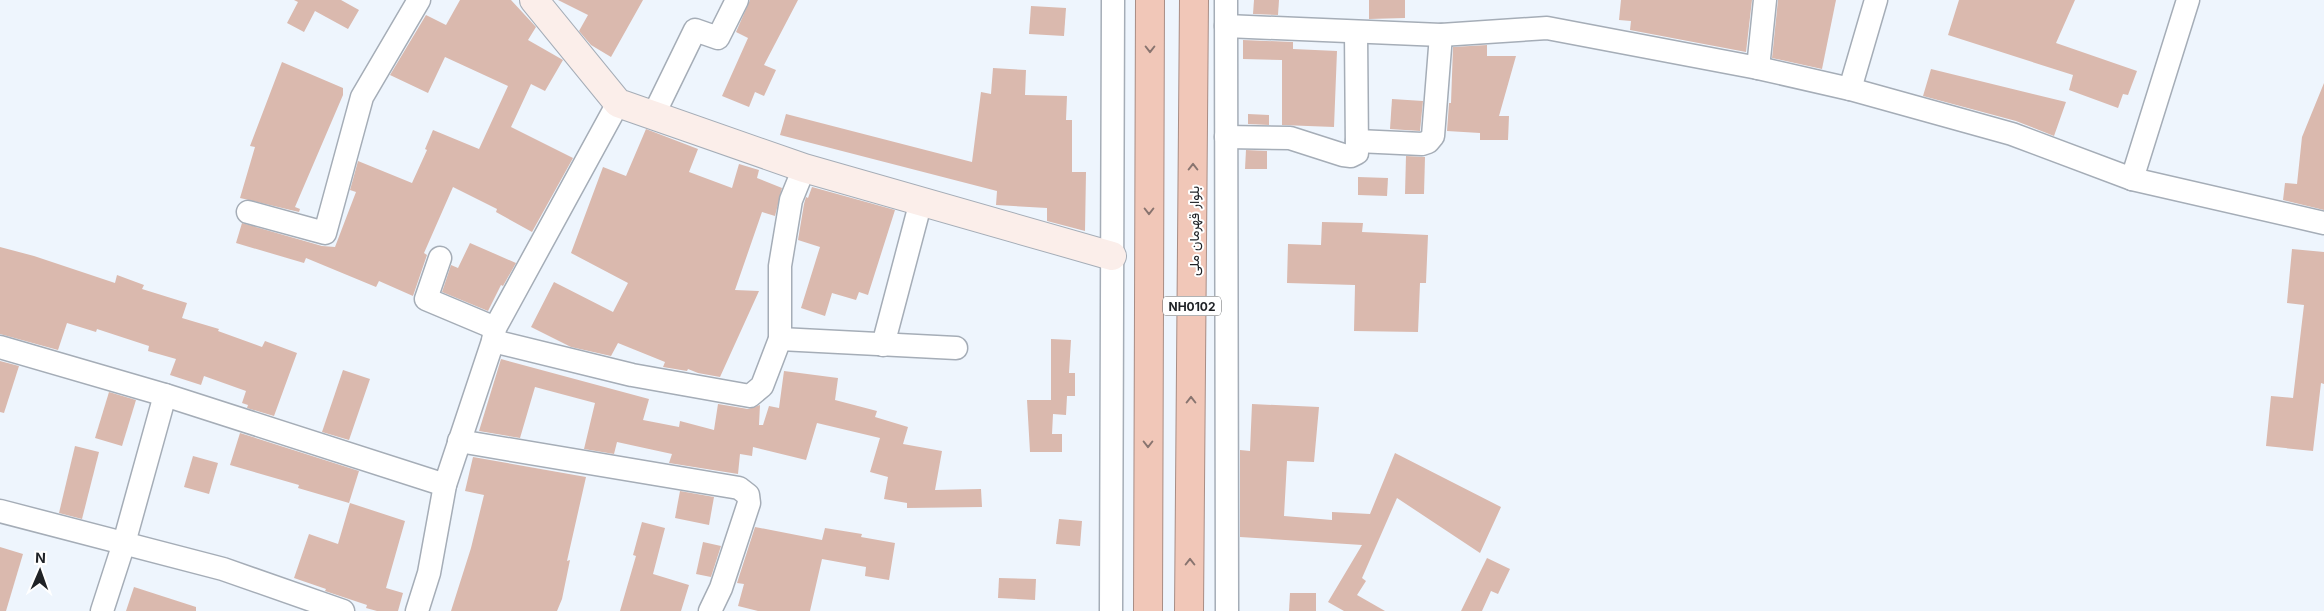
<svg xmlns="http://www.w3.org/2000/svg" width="2324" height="611" viewBox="0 0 2324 611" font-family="Inter,Vazirmatn,sans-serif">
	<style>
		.building { fill: #dab9ae }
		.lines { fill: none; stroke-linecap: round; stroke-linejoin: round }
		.street-casing { stroke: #a5adb7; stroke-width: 25 }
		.secondary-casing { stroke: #a5adb7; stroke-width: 30 }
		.highway-casing { stroke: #a88d85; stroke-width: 30 }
		.street { stroke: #fff; stroke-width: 22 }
		.secondary { stroke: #fbeeea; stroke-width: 28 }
		.highway { stroke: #f1c7b8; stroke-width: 28 }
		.oneway { stroke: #88746f }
		.labels { text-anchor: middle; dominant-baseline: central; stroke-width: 4; stroke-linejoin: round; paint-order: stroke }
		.shield { fill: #fff; stroke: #626467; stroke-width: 1 }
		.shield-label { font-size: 12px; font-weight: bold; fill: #1f2226 }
		.street-label { font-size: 14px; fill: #1f2226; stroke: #fff }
	</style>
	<rect width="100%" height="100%" fill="#eef5fd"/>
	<g class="building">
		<polygon points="294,0 341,0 359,10 348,29 315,11 304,32 287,23 298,2"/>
		<polygon points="460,0 511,0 536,27 528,40 563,60 545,91 531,84 511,127 573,158 532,232 496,212 497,209 453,187 424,253 427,255 413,296 379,281 376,287 306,258 304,263 236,243 242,223 322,246 335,247 356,192 350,190 358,161 412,183 427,150 425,149 433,130 479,149 508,86 445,57 428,93 390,75 426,15 446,25"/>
		<polygon points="558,0 643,0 611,57 591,45 579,31 588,15"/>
		<polygon points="750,0 798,0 764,65 776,70 764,96 755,92 749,107 722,96 748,38 736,32"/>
		<polygon points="1254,0 1279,0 1278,15 1253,14"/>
		<polygon points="1369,0 1405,0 1405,18 1369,19"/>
		<polygon points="1621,0 1752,0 1746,52 1630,30 1631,21 1619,20"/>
		<polygon points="1778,0 1836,0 1822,69 1772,58"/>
		<polygon points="1959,0 2075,0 2056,43 2137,71 2128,95 2123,94 2118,108 2069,90 2073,75 1948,35"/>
		<polygon points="1031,6 1066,8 1064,36 1029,34"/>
		<polygon points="1243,40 1293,42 1293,49 1337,51 1334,127 1282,125 1282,60 1243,59"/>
		<polygon points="1487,45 1487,56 1516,56 1499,116 1509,116 1508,140 1480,140 1480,133 1447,131 1449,103 1451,103 1453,47"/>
		<polygon points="282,62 343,88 343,95 295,207 300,209 299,212 240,198 255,147 250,146"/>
		<polygon points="993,68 1026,70 1025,95 1067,96 1066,120 1072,120 1072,172 1086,172 1085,231 1047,221 1047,208 996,205 997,191 780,135 786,114 972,162 981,92 991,94"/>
		<polygon points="1931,69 2066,102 2054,136 2016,121 1923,96"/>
		<polygon points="2324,83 2324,210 2283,200 2285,183 2297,184 2302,137"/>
		<polygon points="1392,99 1423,101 1420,131 1390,129"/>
		<polygon points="1248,114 1269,115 1269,125 1248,124"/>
		<polygon points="646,129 698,149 689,172 732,188 739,164 759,170 757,178 782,188 775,216 762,212 735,290 759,291 720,377 698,373 688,369 687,371 663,367 665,362 618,343 611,356 571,347 531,327 554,282 613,312 628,283 571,253 603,167 626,176"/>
		<polygon points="1246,150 1267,151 1267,169 1245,169"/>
		<polygon points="1406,156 1425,157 1424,194 1405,194"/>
		<polygon points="1358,177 1388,178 1387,196 1358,195"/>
		<polygon points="812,187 895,210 868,295 859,292 856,300 832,293 825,316 801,308 820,247 798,240 804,204 806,197 808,198"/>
		<polygon points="1322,222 1363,223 1362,232 1428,235 1426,283 1420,283 1418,332 1354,331 1355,285 1287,283 1288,244 1321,245"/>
		<polygon points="470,243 516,263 503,286 501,285 488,311 442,292 451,265 458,268"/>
		<polygon points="0,247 34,256 115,283 117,275 144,285 142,289 187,303 182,318 219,329 218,331 262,347 265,341 297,353 274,416 247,408 248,405 242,403 246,391 204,376 201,385 170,375 176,359 148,351 149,346 97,329 96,332 67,323 58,350 0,334"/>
		<polygon points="2292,249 2324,252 2324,384 2321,383 2313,451 2266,446 2271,396 2293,398 2304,305 2287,303"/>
		<polygon points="1051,339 1071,340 1069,373 1075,373 1075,396 1067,396 1066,415 1053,414 1052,434 1062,434 1062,452 1030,452 1027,400 1051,400"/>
		<polygon points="501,359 649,399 643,420 679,427 680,421 714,430 718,404 748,409 760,405 759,425 763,425 769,406 779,408 784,371 838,378 835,400 877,411 875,417 908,427 903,444 942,451 935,490 981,489 982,507 907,508 907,503 884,499 888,477 870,472 880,438 817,423 806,460 753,447 752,456 740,454 738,474 669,463 672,454 617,442 614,454 584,449 595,403 535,387 520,438 479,431"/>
		<polygon points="0,361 19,366 4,413 0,412"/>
		<polygon points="343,370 370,379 349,440 322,432"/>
		<polygon points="109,392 136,400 122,446 95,438"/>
		<polygon points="1252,404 1319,407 1314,462 1287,461 1284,516 1332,520 1332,512 1370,514 1395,453 1501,507 1480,553 1397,498 1362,578 1366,581 1357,595 1385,611 1344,611 1328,602 1362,545 1240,537 1240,450 1250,451"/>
		<polygon points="240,433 359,471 349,503 298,488 299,485 230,465"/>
		<polygon points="75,446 99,452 82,519 59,513"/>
		<polygon points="193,456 218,463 209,494 184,487"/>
		<polygon points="473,457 586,477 567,561 570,560 562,599 557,611 451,611 471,548 484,495 465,491"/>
		<polygon points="680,491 714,497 709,525 675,518"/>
		<polygon points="350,503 405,521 386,588 403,593 398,611 377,611 366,608 367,605 325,591 326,589 294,578 309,534 338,544"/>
		<polygon points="1059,519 1082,521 1080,546 1056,544"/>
		<polygon points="642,522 665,528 653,574 689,585 681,611 620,611 636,556 633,555"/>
		<polygon points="755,527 822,540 825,528 862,534 861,537 895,543 889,580 865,576 866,567 822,559 810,611 758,611 738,606 744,584 737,583"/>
		<polygon points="703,542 721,546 711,577 696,574"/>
		<polygon points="0,547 23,554 6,611 0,611"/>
		<polygon points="1487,558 1510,569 1498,594 1491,591 1482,611 1461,611"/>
		<polygon points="999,578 1036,579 1035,600 998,598"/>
		<polygon points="134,587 196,607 196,611 126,611"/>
		<polygon points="1290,593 1316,593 1316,611 1289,611"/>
	</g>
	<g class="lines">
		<g class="street-casing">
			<g id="street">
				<polyline points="1226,0 1227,611"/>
				<polyline points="1226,26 1441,35 1547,28 1758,68 1850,89 2012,134 2132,179 2324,223"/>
				<polyline points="1758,68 1765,0"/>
				<polyline points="1850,89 1876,0"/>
				<polyline points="653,116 695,30 718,38 737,0"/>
				<polyline points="1226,137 1290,138 1343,155 1351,156 1357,153 1356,32"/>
				<polyline points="1357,141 1422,144 1428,142 1433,136 1441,35"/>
				<polyline points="2132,179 2188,0"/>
				<polyline points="248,212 325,233 362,97 419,0"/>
				<polyline points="440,258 426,299 495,328"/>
				<polyline points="780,339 956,348"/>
				<polyline points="493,341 632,375 750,396 762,386 780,339 780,266 791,200 804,168"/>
				<polyline points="883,345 921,201"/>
				<polyline points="0,347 165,395 445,485"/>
				<polyline points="459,441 739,488 748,495 749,503 721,588 710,611"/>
				<polyline points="0,511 223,569 343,611"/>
				<polyline points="102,611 124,543 165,395"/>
				<polyline points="417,611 429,573 445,485 493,341 495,328 618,103"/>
				<polyline points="1111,611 1113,0"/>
			</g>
		</g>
		<g class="secondary-casing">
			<polyline id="secondary" points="534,0 618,103 804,168 1112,256"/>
		</g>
		<g class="highway-casing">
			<g id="highway">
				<polyline points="1148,611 1150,0"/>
				<polyline points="1189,611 1194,0"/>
			</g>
		</g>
		<use href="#street" class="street"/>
		<use href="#secondary" class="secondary"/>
		<use href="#highway" class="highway"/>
	</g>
	<defs><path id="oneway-chevron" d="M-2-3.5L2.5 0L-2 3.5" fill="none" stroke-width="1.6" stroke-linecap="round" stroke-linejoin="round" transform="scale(1.25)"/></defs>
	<g class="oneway">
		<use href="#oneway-chevron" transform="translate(1150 49) rotate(90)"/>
		<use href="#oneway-chevron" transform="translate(1193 167) rotate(-90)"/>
		<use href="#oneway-chevron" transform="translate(1149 211) rotate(90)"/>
		<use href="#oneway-chevron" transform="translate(1191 400) rotate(-90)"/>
		<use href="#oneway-chevron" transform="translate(1148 444) rotate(90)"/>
		<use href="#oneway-chevron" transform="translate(1190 562) rotate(-90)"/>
	</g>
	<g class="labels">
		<rect class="shield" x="1163" y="296.5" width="58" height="19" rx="4"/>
		<g class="shield-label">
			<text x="1192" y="306">NH0102</text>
		</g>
		<g class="street-label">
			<text transform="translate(1193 231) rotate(-90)">بلوار قهرمان ملی</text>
		</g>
	</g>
	<g transform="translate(40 571) rotate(2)" stroke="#ffffff" stroke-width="4" paint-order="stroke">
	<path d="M0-4L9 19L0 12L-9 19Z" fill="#1f2226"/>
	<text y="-8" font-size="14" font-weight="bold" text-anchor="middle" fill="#1f2226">N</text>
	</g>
</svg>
